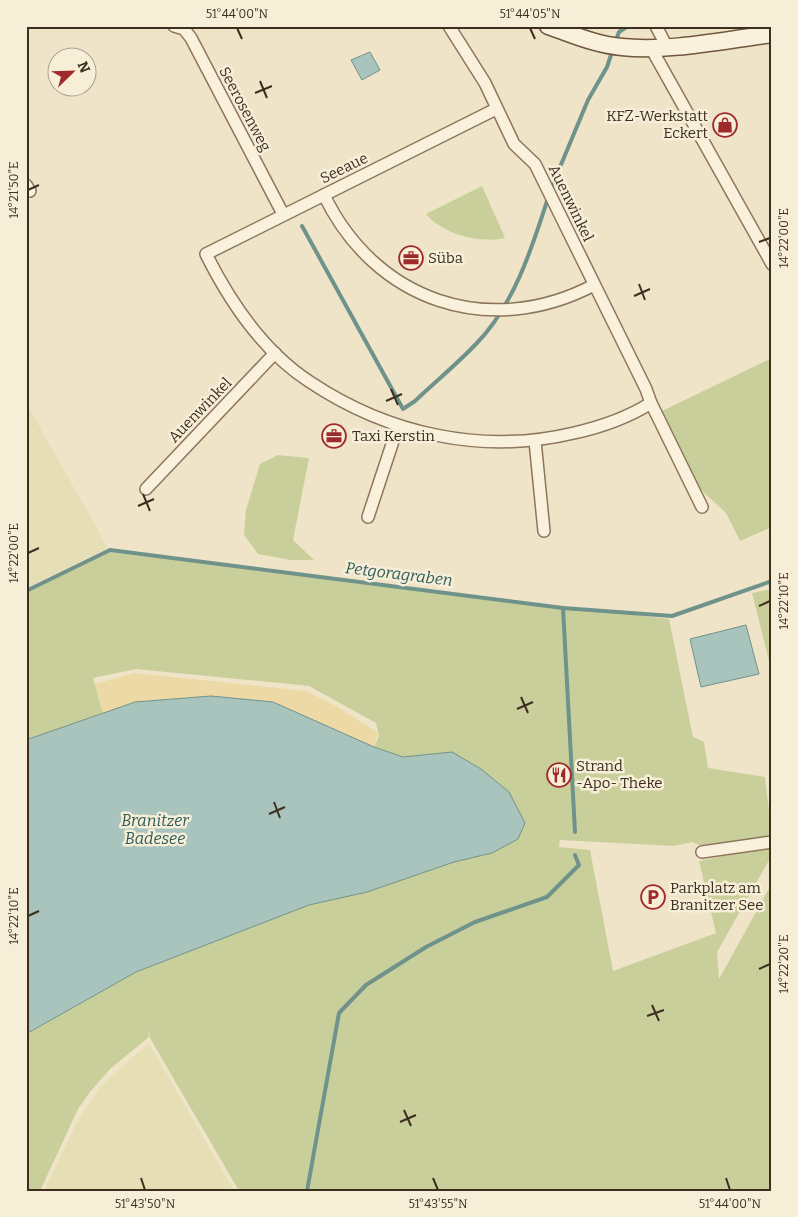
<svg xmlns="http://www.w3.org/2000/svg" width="798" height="1217" viewBox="0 0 798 1217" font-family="Bitter,serif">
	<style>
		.farmland { fill: #e6deb5 }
		.green { fill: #c9cf9b }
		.sand { fill: #ecd9a5 }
		.water { fill: #a9c4bc; stroke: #6f938a }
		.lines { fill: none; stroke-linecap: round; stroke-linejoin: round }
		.stream { stroke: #6f938a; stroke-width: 4 }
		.street-casing { stroke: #8d765c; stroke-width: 14 }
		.secondary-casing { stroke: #6f573f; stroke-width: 19 }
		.street { stroke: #faf1dc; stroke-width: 11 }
		.secondary { stroke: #faf1dc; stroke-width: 16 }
		.ticks { fill: none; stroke: #3d2e20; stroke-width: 2 }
		.labels { text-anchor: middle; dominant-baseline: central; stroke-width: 5; stroke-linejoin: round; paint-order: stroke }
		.street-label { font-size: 15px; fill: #3d2e20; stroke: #f7eed8 }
		.poi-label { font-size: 15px; fill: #3d2e20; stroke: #f7eed8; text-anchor: start }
		.water-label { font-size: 16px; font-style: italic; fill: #2f5d5a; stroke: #f7eed8 }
		.neatline { fill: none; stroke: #3d2e20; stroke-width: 2 }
		.ticks-label { font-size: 12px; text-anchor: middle; fill: #3d2e20 }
	</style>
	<rect width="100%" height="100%" fill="#f0e4c8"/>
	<g class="farmland">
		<polygon points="26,403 108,548 26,588"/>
		<polygon points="149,1043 234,1191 44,1191 76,1124 102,1085"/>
	</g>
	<g class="green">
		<path d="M482 186 505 238C481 244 442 234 426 214Z"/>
		<polygon points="772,358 772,527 740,541 726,513 698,487 662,411"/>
		<polygon points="278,455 309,458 293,540 314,560 291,560 258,554 244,535 246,510 260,464"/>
		<polygon points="109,552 669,619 693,737 704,742 708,768 765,777 772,837 699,845 692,842 674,846 560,840 559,847 590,850 613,971 716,933 699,861 772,846 772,855 717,952 719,979 772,883 772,1191 239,1191 150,1038 148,1028 149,1037 110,1069 90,1092 78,1109 40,1191 26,1191 26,1034 136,972 309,905 367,892 454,862 492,853 481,769 452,752 403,757 374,747 379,736 376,723 309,686 136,669 93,678 103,713 26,740 26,593"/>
		<polygon points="772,589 772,673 752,593"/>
	</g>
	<polygon class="sand" points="134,673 306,691 338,707 378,733 374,747 273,702 211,696 135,702 103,713 95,684"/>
	<g class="water">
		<polygon points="370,52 380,70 362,80 351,60"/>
		<polygon points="746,625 759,674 701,687 690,639"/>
		<polygon points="211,696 273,702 374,747 403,757 452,752 481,769 509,792 525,823 518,839 492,853 454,862 367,892 309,905 136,972 26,1034 26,740 135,702"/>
	</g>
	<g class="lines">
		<g class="stream">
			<polyline points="615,43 619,32 628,26"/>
			<polyline points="550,191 588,100 607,67 613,49"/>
			<path d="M302 226 403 409 415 401C435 382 457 364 476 344 514 305 532 248 548 198"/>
			<polyline points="26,591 110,550 563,608 672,616 772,581"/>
			<polyline points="563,608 575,832"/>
			<polyline points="307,1191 339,1013 366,985 426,947 475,922 547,897 579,865 575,855"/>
		</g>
		<g class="street-casing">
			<g id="street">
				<polyline points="174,26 184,29 191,38 283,214"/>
				<path d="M449 26 485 83 514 144 535 164 646 389 651 403C627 418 601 427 574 433 482 455 388 434 310 382 264 352 230 302 206 254L496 109"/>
				<polyline points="656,26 667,47"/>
				<polyline points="651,48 772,264"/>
				<polyline points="26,185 30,191"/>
				<path d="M324 195C375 301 489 340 594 285"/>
				<polyline points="651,403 702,507"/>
				<polyline points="535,441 544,531"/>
				<polyline points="146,489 275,353"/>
				<polyline points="368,517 398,426"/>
				<polyline points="702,852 772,842"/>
			</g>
		</g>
		<g class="secondary-casing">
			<path id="secondary" d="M548 26C572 34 596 45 622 47 669 52 724 40 772 34"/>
		</g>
		<use href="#street" class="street"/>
		<use href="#secondary" class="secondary"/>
	</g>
	<path class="ticks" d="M237 28 242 39M530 28 535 39M260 81 267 98M255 93 272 86M28 190 39 185M759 242 770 238M639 284 645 300M634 296 650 289M391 389 398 405M386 401 402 394M143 494 150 511M138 506 154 499M28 553 39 548M759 606 770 601M521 697 528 713M517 709 533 702M274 802 280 818M269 814 285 807M28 916 39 911M759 969 770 964M652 1005 659 1021M647 1016 664 1010M404 1110 411 1126M400 1122 416 1115M141 1178 145 1190M433 1178 438 1190M726 1178 730 1190"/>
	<defs>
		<g id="shop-ring" transform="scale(1.25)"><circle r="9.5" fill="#f7eed8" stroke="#9e2a2b" stroke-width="1.5"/><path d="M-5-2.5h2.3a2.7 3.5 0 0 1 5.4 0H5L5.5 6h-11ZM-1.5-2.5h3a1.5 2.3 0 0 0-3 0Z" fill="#9e2a2b"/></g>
		<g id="office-ring" transform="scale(1.25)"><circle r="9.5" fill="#f7eed8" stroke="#9e2a2b" stroke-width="1.5"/><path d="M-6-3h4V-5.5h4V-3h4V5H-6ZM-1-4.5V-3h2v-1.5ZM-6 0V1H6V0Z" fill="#9e2a2b"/></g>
		<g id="restaurant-ring" transform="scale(1.25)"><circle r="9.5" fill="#f7eed8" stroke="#9e2a2b" stroke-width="1.5"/><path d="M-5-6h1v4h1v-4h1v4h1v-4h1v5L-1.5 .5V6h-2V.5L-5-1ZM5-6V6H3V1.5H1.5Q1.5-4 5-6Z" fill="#9e2a2b"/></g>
		<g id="parking-ring" transform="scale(1.25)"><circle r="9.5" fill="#f7eed8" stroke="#9e2a2b" stroke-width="1.5"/><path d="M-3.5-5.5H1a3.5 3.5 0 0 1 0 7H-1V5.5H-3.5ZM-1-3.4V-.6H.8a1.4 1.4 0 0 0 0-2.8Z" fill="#9e2a2b"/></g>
	</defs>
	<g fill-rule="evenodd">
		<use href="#shop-ring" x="725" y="125"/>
		<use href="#office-ring" x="411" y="258"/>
		<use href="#office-ring" x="334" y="436"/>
		<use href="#restaurant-ring" x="559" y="775"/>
		<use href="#parking-ring" x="653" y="897"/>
	</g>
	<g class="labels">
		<g class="street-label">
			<text transform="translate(245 109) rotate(62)">Seerosenweg</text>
			<text transform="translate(344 168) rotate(-26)">Seeaue</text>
			<text transform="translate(571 203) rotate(64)">Auenwinkel</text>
			<text transform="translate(200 410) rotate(-46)">Auenwinkel</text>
		</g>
		<g class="poi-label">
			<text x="708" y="116" text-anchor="end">KFZ-Werkstatt<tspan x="708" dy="17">Eckert</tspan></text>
			<text x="428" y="258">Süba</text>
			<text x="352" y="436">Taxi Kerstin</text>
			<text x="576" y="766">Strand<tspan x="576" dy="17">-Apo- Theke</tspan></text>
			<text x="670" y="888">Parkplatz am<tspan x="670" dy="17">Branitzer See</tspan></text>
		</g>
		<g class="water-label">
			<text transform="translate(399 574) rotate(7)">Petgoragraben</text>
			<text x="155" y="820">Branitzer<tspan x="155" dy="18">Badesee</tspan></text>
		</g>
	</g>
	<rect width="798" height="1217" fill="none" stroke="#f7eed8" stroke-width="55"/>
	<g transform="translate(72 72) rotate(67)"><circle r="24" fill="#f7eed8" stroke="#ada18e"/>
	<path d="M0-4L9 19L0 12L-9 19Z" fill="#9e2a2b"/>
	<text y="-8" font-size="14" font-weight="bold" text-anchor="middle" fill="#3d2e20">N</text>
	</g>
	<rect x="28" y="28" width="742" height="1162" class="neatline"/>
	<g class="ticks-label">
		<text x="237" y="18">51°44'00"N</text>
		<text x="530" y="18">51°44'05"N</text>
		<text transform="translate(14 190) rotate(-90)" y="4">14°21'50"E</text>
		<text transform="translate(784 238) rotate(-90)" y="4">14°22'00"E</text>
		<text transform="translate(14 553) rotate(-90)" y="4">14°22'00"E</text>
		<text transform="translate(784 601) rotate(-90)" y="4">14°22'10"E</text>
		<text transform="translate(14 916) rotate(-90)" y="4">14°22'10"E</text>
		<text transform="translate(784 964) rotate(-90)" y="4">14°22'20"E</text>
		<text x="145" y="1208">51°43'50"N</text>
		<text x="438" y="1208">51°43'55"N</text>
		<text x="730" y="1208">51°44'00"N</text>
	</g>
</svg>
